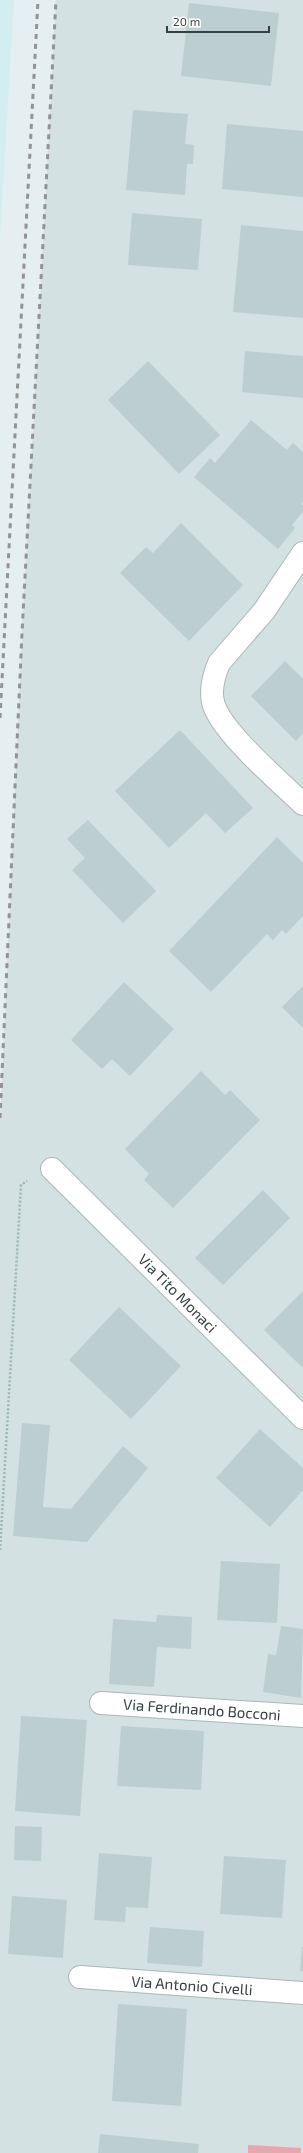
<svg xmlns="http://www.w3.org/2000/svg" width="303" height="2153" viewBox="0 0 303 2153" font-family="'Exo 2',sans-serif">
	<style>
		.residential { fill: #d3e1e3 }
		.commercial { fill: #d2eef0 }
		.water { fill: #e6a7ae }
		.building { fill: #bcced0 }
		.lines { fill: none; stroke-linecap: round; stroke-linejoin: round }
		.minor-casing { stroke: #a9b7ba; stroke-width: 24 }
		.path { stroke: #9cb6ba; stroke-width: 2.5; stroke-dasharray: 2 2; stroke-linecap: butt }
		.minor { stroke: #fff; stroke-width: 22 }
		.rail { stroke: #939393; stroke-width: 3; stroke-dasharray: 5 5; stroke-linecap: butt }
		.labels { text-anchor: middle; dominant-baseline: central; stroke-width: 3.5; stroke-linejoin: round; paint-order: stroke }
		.street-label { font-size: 15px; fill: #354042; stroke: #fff }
	</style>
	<rect width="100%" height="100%" fill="#e5eef0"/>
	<polygon class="residential" points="56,0 303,0 303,2153 0,2153 0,1122 22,633"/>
	<polygon class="commercial" points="0,0 14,0 0,237"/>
	<polygon class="water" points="248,2145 301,2148 301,2153 248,2153"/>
	<g class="building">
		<polygon points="189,3 279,13 271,86 181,76"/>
		<polygon points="133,110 188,114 185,144 194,145 193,164 187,164 185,195 126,190"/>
		<polygon points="227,124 303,131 303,197 222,189"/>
		<polygon points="132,213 202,219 198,270 128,265"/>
		<polygon points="241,225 303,231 303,318 233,312"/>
		<polygon points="245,351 303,356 303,398 242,392"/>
		<polygon points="148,361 220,435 179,474 108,400"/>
		<polygon points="251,420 287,450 293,443 303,452 303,501 301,504 303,505 303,512 292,525 295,528 278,549 194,477 210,458 215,463"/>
		<polygon points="181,523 243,585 189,641 120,573 146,547 153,553"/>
		<polygon points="285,661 303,679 303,733 296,741 251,696"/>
		<polygon points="180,730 253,808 225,833 206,813 169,848 115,791"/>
		<polygon points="88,820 156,891 123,923 72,870 85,858 67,839"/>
		<polygon points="277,837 303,863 303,916 286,934 282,930 273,940 267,934 211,992 169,951"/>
		<polygon points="124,982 174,1029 130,1076 112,1059 102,1069 71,1040"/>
		<polygon points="303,986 303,1028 282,1007"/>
		<polygon points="201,1071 225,1095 230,1090 260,1120 173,1208 144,1180 149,1174 125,1149"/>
		<polygon points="263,1190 290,1218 223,1285 195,1258"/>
		<polygon points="303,1291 303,1368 264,1330"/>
		<polygon points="119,1307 181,1366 131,1419 69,1360"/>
		<polygon points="22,1423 50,1425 43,1507 71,1509 123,1446 148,1468 87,1542 13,1536"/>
		<polygon points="260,1429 303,1468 303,1490 270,1527 216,1478"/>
		<polygon points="221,1561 280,1564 277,1623 217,1620"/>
		<polygon points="157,1615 192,1617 191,1649 157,1647 154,1687 109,1684 113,1619 156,1622"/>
		<polygon points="281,1626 303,1629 301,1698 263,1692 268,1654 276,1655"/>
		<polygon points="21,1716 87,1720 80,1816 15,1811"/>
		<polygon points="121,1726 204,1731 201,1790 117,1786"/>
		<polygon points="15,1826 42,1827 41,1861 14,1860"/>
		<polygon points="99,1853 152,1857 148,1908 126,1907 125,1922 94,1920"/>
		<polygon points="224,1856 286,1860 282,1918 220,1914"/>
		<polygon points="12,1896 67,1900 63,1958 8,1954"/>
		<polygon points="150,1927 204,1931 202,1967 147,1963"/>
		<polygon points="302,1947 303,1947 303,1971 300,1971"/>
		<polygon points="118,2004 187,2009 181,2106 112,2101"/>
		<polygon points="100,2134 199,2144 198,2153 98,2153"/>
	</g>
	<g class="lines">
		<g class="minor-casing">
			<g id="minor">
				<path d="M303 553 264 611 219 663C214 675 210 689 213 702 219 730 280 782 303 804"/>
				<polyline points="52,1169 303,1418"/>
				<polyline points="101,1703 303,1716"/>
				<polyline points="80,1977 303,1993"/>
			</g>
		</g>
		<polyline class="path" points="0,1550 21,1185 27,1181"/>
		<use href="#minor" class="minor"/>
		<g class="rail">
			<polyline points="0,718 38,0"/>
			<polyline points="0,1118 22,633 56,0"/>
		</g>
	</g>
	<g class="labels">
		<g class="street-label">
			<text transform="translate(178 1293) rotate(45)">Via Tito Monaci</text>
			<text transform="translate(202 1709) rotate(4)">Via Ferdinando Bocconi</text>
			<text transform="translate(192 1985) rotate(4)">Via Antonio Civelli</text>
		</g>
	</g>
	<path d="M167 26v6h102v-6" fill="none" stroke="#354042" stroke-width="2"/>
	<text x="173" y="26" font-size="12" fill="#354042" stroke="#ffffff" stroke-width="3" paint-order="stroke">20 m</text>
</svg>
